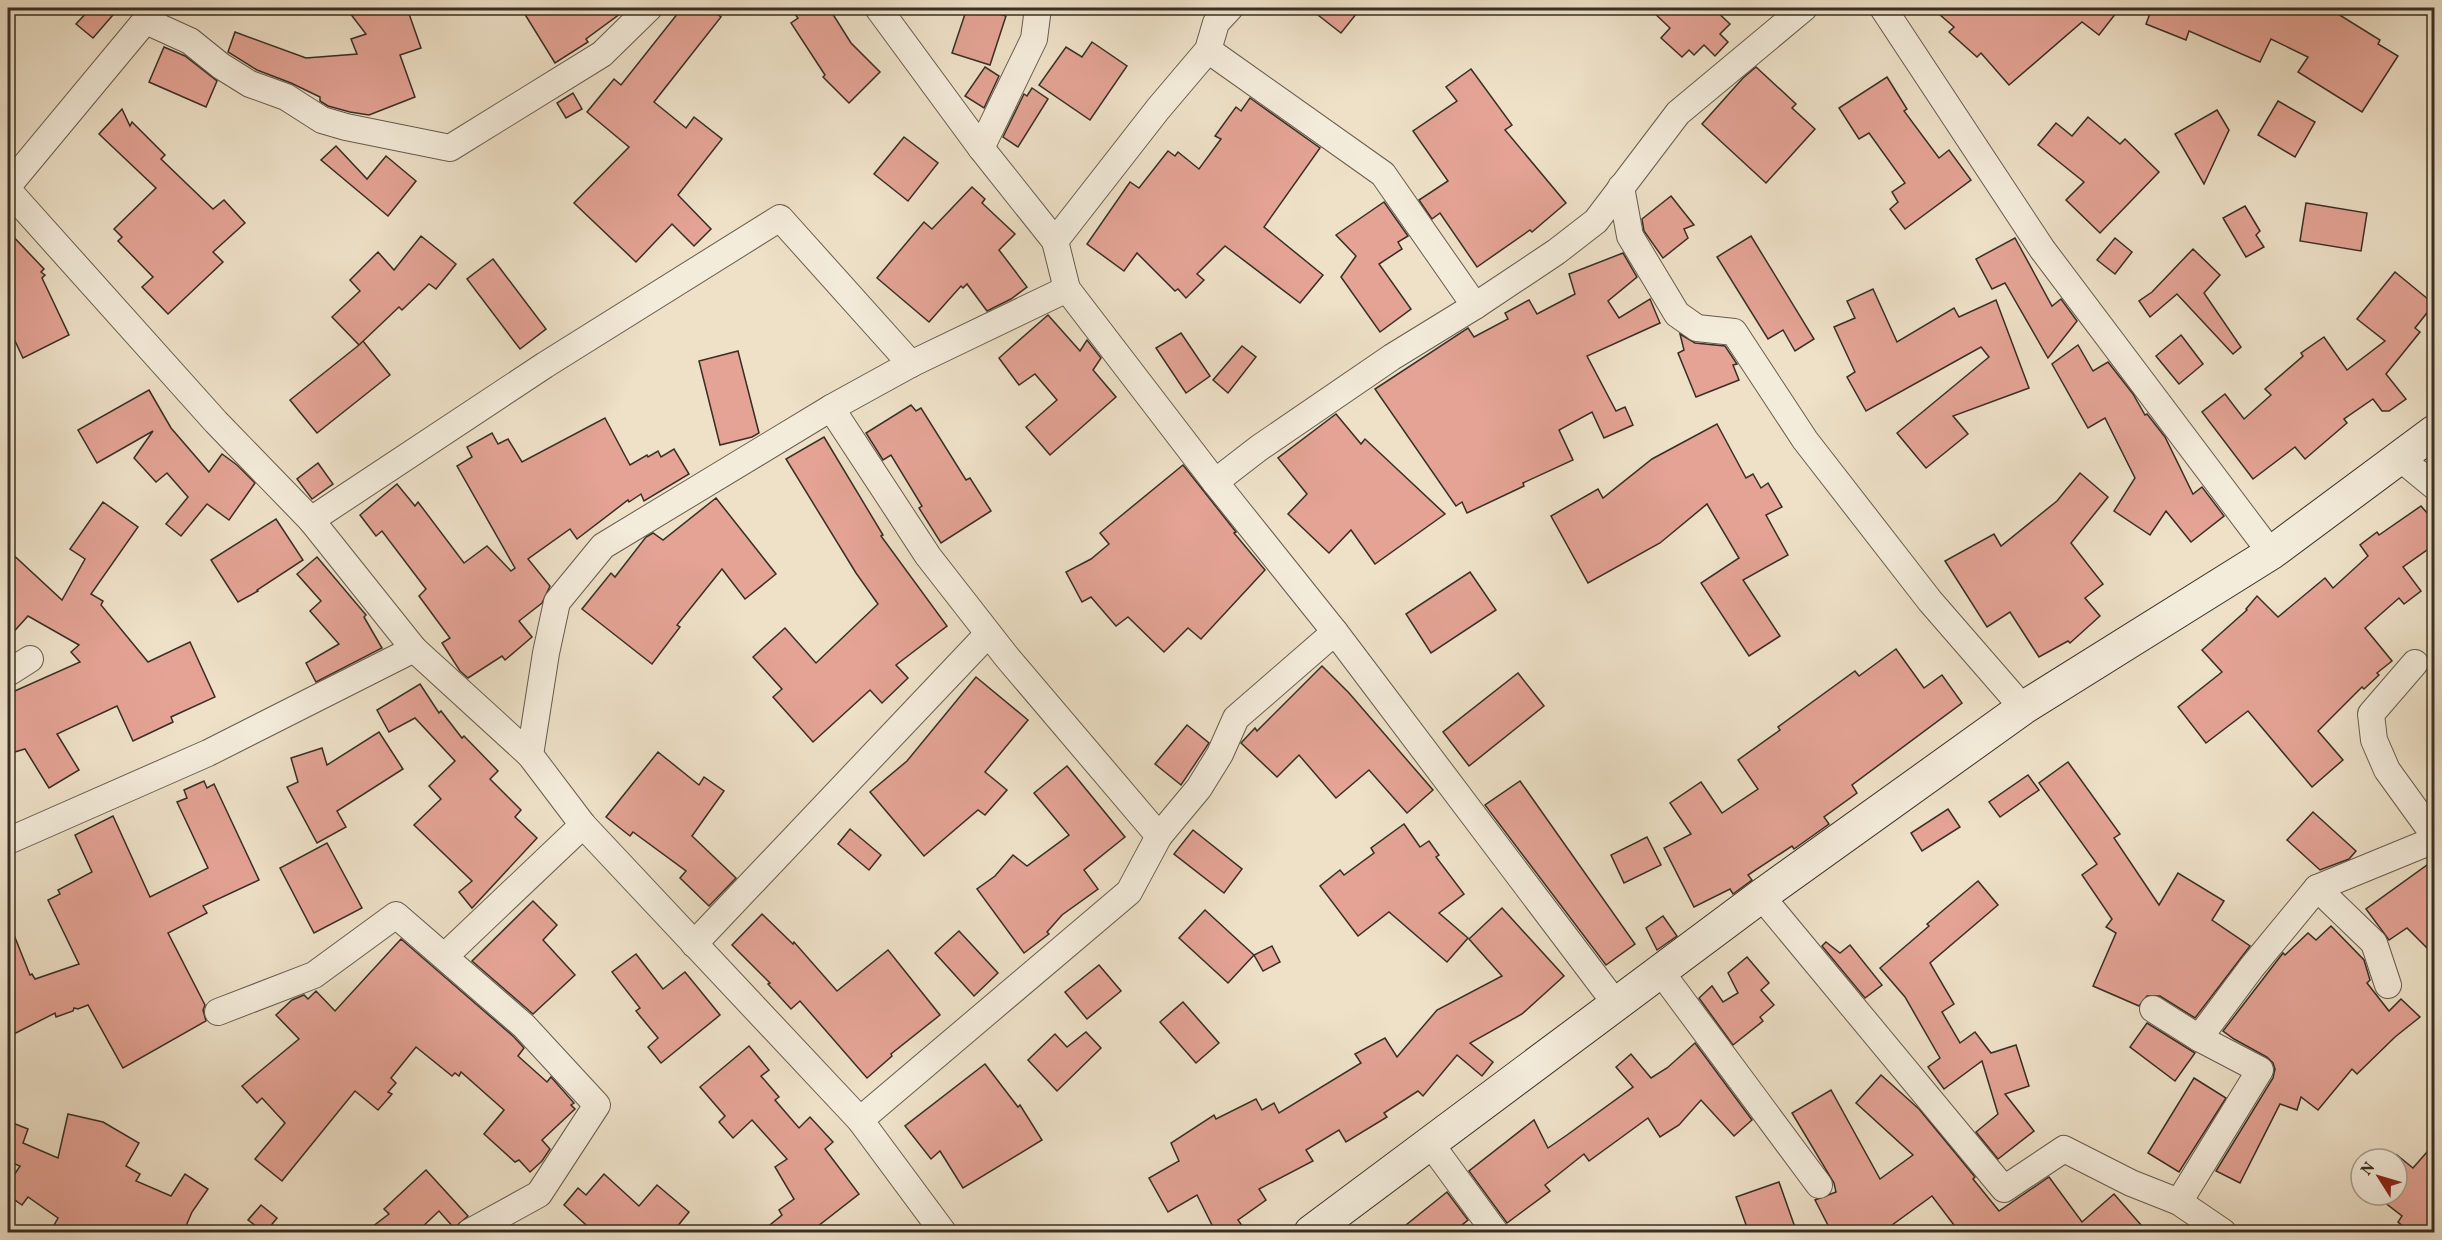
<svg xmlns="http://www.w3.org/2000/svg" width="2442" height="1240" viewBox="0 0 2442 1240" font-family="Vollkorn,serif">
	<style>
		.building { fill: #e4a395; stroke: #382f25; stroke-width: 1.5 }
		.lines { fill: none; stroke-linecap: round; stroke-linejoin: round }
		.street-casing { stroke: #665c4e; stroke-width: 28 }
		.secondary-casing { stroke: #382f25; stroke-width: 35 }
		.street { stroke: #f4ecdb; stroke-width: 26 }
		.secondary { stroke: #f4ecdb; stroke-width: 33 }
	</style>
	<rect width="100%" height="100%" fill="#eee1c8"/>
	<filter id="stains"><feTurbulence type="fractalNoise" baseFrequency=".00333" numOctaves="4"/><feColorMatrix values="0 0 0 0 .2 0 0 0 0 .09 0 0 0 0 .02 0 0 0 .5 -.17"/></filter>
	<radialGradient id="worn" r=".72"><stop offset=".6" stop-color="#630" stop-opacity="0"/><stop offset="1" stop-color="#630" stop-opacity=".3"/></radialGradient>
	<g class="building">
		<polygon points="91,8 119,8 93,38 76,24"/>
		<polygon points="346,8 407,8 421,48 400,55 415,97 369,115 350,112 328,106 320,101 320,97 291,83 257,70 228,52 235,32 306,58 357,54 351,39 366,34"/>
		<polygon points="521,8 628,8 586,39 588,42 555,63"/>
		<polygon points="682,8 709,8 721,17 654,102 686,128 694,117 722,139 678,195 711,229 694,246 672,224 636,262 574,203 629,147 587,112 614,79 621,85"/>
		<polygon points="790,8 829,8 851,43 880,72 849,103 823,77 825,75 791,23 798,18"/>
		<polygon points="967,8 979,8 1006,16 990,65 952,53"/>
		<polygon points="1309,8 1361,8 1341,33"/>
		<polygon points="1649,8 1713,8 1730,24 1720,34 1728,42 1715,56 1704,45 1694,55 1689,50 1682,57 1661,38 1670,28"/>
		<polygon points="1932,8 2120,8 2099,35 2082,22 2009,85 1981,53 1977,57 1949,32 1954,27"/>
		<polygon points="2152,8 2343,8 2338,14 2380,40 2378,44 2398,56 2362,112 2298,72 2308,57 2271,39 2260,62 2189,31 2186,40 2146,24"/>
		<polygon points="1092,42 1127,66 1090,120 1039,85 1066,47 1082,57"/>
		<polygon points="164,47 185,56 217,81 206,107 149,82"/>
		<polygon points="985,67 999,76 984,108 965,96"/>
		<polygon points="1756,67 1796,104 1792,108 1815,129 1766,183 1702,124 1743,78"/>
		<polygon points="1471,69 1512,125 1505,130 1566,203 1532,232 1530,230 1477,267 1440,213 1432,219 1419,200 1448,181 1413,131 1457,101 1446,87"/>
		<polygon points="1887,77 1907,109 1904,111 1939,158 1949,150 1971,180 1905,229 1890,209 1898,202 1892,192 1905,183 1869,133 1859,139 1839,108"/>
		<polygon points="1032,88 1048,99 1018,147 1003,137 1024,94 1027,96"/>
		<polygon points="573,93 582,109 566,118 557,103"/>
		<polygon points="1250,98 1320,148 1264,227 1323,275 1300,303 1225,246 1197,274 1204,280 1186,298 1178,289 1175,291 1137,253 1124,271 1087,244 1130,182 1139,188 1168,151 1175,156 1178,152 1199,169 1221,139 1215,136 1236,107 1241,111"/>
		<polygon points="2278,101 2315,122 2295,157 2258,135"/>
		<polygon points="122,109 130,126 132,122 165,155 161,159 213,209 224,200 245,223 213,252 223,262 168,314 142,287 153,277 118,241 122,237 114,229 156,188 99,134"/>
		<polygon points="2217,110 2229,130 2204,184 2175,134"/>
		<polygon points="2088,117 2120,144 2125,139 2159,172 2100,233 2066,200 2084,182 2038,145 2056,123 2072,136"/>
		<polygon points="904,137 938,163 908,201 874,174"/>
		<polygon points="336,146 367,179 386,156 416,181 388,216 321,160"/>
		<polygon points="972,187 985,199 982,203 1015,234 999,250 1027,287 1011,299 987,311 967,284 963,288 961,286 929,322 877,278 924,222 932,229"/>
		<polygon points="1671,196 1694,225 1684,229 1688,238 1663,258 1644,231 1642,219"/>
		<polygon points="1384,202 1408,236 1398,242 1402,249 1379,264 1411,309 1380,332 1341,277 1356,256 1336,235"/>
		<polygon points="2306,203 2367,213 2361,251 2300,241"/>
		<polygon points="2245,206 2260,231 2256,235 2264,247 2246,257 2223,218"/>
		<polygon points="8,231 44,269 41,272 45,275 42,278 69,335 23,358 8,326"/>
		<polygon points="421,236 456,264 436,289 429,284 402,310 399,307 359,345 363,341 390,375 317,433 290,400 359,345 332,317 360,291 350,280 378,252 394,270"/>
		<polygon points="1751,236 1814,339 1795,351 1783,330 1768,339 1717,257"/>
		<polygon points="2015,238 2052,306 2061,299 2077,321 2048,358 2005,283 1992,289 1976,259"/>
		<polygon points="2115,238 2132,252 2115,274 2097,260"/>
		<polygon points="2193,249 2220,275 2204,293 2241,347 2233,354 2177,294 2150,317 2139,301 2152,292"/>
		<polygon points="1623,253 1637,277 1608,301 1619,318 1650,299 1660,323 1587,356 1616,411 1625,407 1633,425 1604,438 1592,412 1559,430 1573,460 1523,483 1524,486 1467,513 1462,502 1456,506 1375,389 1468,328 1474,337 1508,319 1505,313 1529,300 1537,314 1575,294 1569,274"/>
		<polygon points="493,259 546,329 520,349 467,279"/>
		<polygon points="2395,272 2434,304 2415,328 2420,332 2386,374 2406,399 2389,411 2382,411 2373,399 2344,419 2347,423 2305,459 2295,447 2253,479 2202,412 2225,394 2244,419 2271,395 2265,389 2303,356 2301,353 2324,337 2347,370 2385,341 2357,319"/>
		<polygon points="1873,289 1897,342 1954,308 1959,317 1996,300 2029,388 1953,416 1968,434 1926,468 1897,433 1989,357 1981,347 1866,411 1847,377 1855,372 1834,327 1855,318 1847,301"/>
		<polygon points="1048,315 1080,351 1087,340 1101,358 1093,370 1116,397 1050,455 1026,427 1057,400 1035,374 1019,385 999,358"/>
		<polygon points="1181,333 1210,376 1186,393 1156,348"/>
		<polygon points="1680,334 1695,343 1725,346 1737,364 1733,365 1739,380 1696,397 1678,353 1684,350"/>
		<polygon points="2181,335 2203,364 2179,384 2156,356"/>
		<polygon points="2078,345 2093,371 2108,362 2133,394 2145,415 2147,414 2165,437 2193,494 2202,487 2224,516 2191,542 2166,511 2150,535 2114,511 2135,478 2105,418 2088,428 2052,364"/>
		<polygon points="1242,346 1256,357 1228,393 1213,380"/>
		<polygon points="738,351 759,433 752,437 720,445 699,361"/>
		<polygon points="149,390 171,428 209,472 222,454 237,465 255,483 229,520 207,504 181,536 166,524 188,497 167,473 156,482 134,458 153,431 97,463 78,430"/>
		<polygon points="911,405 916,411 921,408 966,480 970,478 991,511 941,543 919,508 922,506 891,455 883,460 866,433"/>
		<polygon points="1336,414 1361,444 1365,439 1445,514 1375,564 1351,530 1329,553 1288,514 1307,494 1278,458"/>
		<polygon points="605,418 630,465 647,455 648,457 658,451 661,457 674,449 689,474 644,501 641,494 629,502 628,500 577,539 570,529 528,559 550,586 542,603 519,621 532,637 505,660 502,656 468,678 460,671 442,643 450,638 419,596 426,589 382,531 376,536 360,515 397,484 415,506 418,502 464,563 487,546 511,571 515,568 457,466 472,457 467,447 492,433 498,444 508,439 522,462"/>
		<polygon points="1717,424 1746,478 1753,474 1761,488 1768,483 1782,507 1766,515 1788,555 1743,580 1780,636 1749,656 1701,583 1739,558 1707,504 1660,543 1588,583 1551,516 1598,489 1603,498 1652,459"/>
		<polygon points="824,437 883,535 881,536 947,626 896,665 908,678 882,703 870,690 813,742 773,697 782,689 753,657 785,628 816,663 878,604 856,573 786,459"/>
		<polygon points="318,463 333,484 312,499 297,479"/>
		<polygon points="1183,465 1236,532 1234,533 1265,570 1201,639 1188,628 1164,652 1128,617 1116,626 1091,597 1082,602 1066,572 1091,559 1109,544 1100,533"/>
		<polygon points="2080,473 2108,497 2071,543 2103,584 2085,598 2100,616 2070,643 2068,641 2039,657 2010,612 1987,627 1945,561 1994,534 2001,546 2057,501"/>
		<polygon points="716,498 776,574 745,599 722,569 677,625 680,627 652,664 582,609 611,573 615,577 646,537 653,533 663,540"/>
		<polygon points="103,502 138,527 91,594 103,601 101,605 148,662 190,642 215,697 171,717 173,722 133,741 117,706 57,734 79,770 49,788 25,749 8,754 8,694 80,662 71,652 79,645 28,616 8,638 8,550 62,600 85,559 70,549"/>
		<polygon points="2421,506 2434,521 2434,545 2403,567 2421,591 2404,604 2399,598 2365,628 2392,661 2377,673 2379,675 2364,689 2362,687 2318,731 2343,760 2312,787 2248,711 2206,743 2178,707 2222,672 2202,650 2247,610 2246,609 2257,596 2278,617 2325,578 2333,588 2368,556 2360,545 2377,532 2379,535"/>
		<polygon points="276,519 303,560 257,590 258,591 238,602 211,560"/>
		<polygon points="317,557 366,615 364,617 382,648 316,682 306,663 339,644 310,611 321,601 297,574"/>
		<polygon points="1470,572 1496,610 1431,653 1406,614"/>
		<polygon points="1896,649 1924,688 1942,675 1962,703 1852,785 1857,793 1824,817 1829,824 1794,849 1792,846 1748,875 1752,880 1733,894 1730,889 1694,907 1664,848 1691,834 1670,803 1701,782 1722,813 1758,789 1738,760 1780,730 1778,727 1855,671 1859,676"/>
		<polygon points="1322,666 1349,693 1433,790 1407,813 1369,770 1336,798 1299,755 1277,777 1241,743 1255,728 1257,731"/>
		<polygon points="1518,673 1544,706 1469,766 1443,732"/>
		<polygon points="976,677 1028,720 985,772 1007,790 985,815 978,810 924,856 870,792 907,761"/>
		<polygon points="420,684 439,713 441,711 462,738 464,736 498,771 490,779 521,810 515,817 537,838 472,908 459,892 472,881 414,825 441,799 429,786 455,761 415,718 389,732 377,710"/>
		<polygon points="1187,725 1209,743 1181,785 1155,764"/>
		<polygon points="379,732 403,769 337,811 346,827 317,843 287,787 298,782 291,758 322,748 327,765"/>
		<polygon points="658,752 699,785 704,777 724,791 692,836 736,878 709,906 680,878 686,871 633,832 630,836 606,817"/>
		<polygon points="2068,762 2120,834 2114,838 2159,905 2178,873 2224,901 2212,920 2250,946 2195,1018 2160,996 2147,996 2139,1006 2093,986 2116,933 2106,927 2112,919 2082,875 2097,864 2039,783"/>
		<polygon points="1067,766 1125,837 1084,870 1098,889 1062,915 1047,932 1049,934 1024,953 977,889 995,876 1013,855 1027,866 1069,835 1034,793"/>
		<polygon points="2028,775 2039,790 2000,817 1989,802"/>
		<polygon points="204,781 207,788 214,784 259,880 203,906 207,913 168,933 205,1005 203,1010 206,1021 123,1068 88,1005 78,1009 74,1008 73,1011 56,1017 55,1013 8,1037 8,920 30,975 32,974 35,979 79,964 48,900 60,894 58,890 92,872 75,835 113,816 150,897 208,868 177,802 187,798 184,790"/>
		<polygon points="1520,781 1635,944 1606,965 1485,805"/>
		<polygon points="1948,809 1960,827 1922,851 1911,833"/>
		<polygon points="2313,812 2356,851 2349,859 2320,870 2287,840"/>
		<polygon points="1404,824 1420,847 1429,841 1439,855 1436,857 1464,894 1439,913 1468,938 1447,962 1389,912 1358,936 1320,886 1340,870 1344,875 1374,853 1371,848"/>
		<polygon points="850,829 881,855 869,870 838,844"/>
		<polygon points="1193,830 1242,869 1224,893 1174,854"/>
		<polygon points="1647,837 1661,865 1624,883 1611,855"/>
		<polygon points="327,843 362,908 314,933 280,868"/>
		<polygon points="2434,860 2434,955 2407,928 2389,940 2366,909"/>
		<polygon points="1978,881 1998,905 1930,963 1954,1004 1942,1012 1960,1043 1975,1032 1991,1053 2016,1045 2029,1086 2005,1094 2034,1131 1998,1159 1976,1132 1998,1114 1982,1061 1944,1089 1928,1067 1940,1058 1905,997 1880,968 1929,926 1927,924"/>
		<polygon points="533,901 557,925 543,940 575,975 533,1014 472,961"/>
		<polygon points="1502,908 1564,976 1522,1014 1470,1043 1493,1062 1482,1076 1457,1055 1423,1096 1418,1091 1384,1113 1387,1117 1346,1142 1339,1130 1306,1150 1313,1161 1259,1189 1266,1200 1238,1220 1247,1233 1216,1233 1197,1195 1168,1212 1149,1178 1179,1161 1171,1143 1214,1115 1216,1119 1256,1099 1262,1110 1274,1103 1279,1113 1361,1063 1355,1054 1385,1038 1397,1057 1437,1010 1502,976 1469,939"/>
		<polygon points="1205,910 1254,955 1228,983 1179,938"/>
		<polygon points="762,914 793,944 794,942 837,991 888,950 940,1015 891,1054 892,1056 867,1078 800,1001 791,1009 768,984 770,983 732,945"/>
		<polygon points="1663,916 1677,936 1657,950 1646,928"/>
		<polygon points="2331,926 2364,960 2370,980 2367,983 2389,1011 2401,999 2420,1017 2395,1037 2357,1074 2352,1069 2318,1110 2301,1097 2297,1110 2280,1104 2240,1183 2216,1171 2273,1078 2275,1069 2273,1063 2267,1057 2234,1039 2223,1031 2283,953 2285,955 2308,933 2316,940"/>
		<polygon points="959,931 998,973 974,996 935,953"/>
		<polygon points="401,939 514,1037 524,1048 518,1056 547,1082 551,1077 574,1103 571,1105 575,1109 542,1140 550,1149 542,1161 530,1172 519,1160 515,1162 484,1134 504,1110 461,1072 459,1076 455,1073 452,1076 416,1047 391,1078 396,1083 388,1092 392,1094 378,1110 355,1091 282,1181 255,1159 285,1123 262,1098 257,1103 242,1086 299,1039 276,1015 292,1000 304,995 308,999 316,991 335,1011"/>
		<polygon points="1826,942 1840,953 1850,945 1882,985 1865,998 1822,946"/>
		<polygon points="1272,946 1280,962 1263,971 1254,955"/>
		<polygon points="636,954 663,989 685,972 720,1015 661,1063 648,1047 658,1038 636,1011 640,1008 612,972"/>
		<polygon points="1747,957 1769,983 1761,990 1774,1005 1760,1017 1763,1021 1733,1045 1699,998 1712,986 1723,1002 1738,993 1728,973"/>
		<polygon points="1099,965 1121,991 1087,1019 1065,992"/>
		<polygon points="1183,1002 1219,1043 1196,1063 1160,1022"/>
		<polygon points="2147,1023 2195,1053 2175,1081 2130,1047"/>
		<polygon points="1086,1032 1101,1048 1057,1091 1028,1060 1055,1034 1067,1047"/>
		<polygon points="1695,1043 1752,1120 1734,1136 1701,1100 1679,1125 1660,1137 1648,1118 1589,1161 1584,1154 1545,1185 1550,1191 1507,1223 1469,1171 1534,1120 1548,1148 1567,1135 1633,1087 1616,1067 1631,1054 1651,1078 1667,1068"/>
		<polygon points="749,1046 769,1070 761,1076 779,1097 775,1100 799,1128 810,1117 833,1142 825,1149 859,1194 809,1233 760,1233 782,1215 779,1210 794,1199 775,1167 787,1159 752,1120 733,1138 719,1122 725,1116 700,1087"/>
		<polygon points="985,1064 1018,1107 1020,1105 1042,1140 963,1188 940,1151 931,1159 905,1126"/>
		<polygon points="1881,1075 1919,1109 1975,1177 1973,1179 1999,1211 2049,1177 2082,1222 2114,1194 2148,1233 1960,1233 1932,1196 1881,1233 1832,1233 1815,1200 1836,1192 1834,1183 1792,1113 1831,1090 1880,1179 1913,1155 1856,1103"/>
		<polygon points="2194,1078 2226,1098 2179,1172 2148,1153"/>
		<polygon points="68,1114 103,1122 139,1143 126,1166 140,1174 136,1181 171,1196 185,1174 208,1189 192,1212 183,1233 62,1233 53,1227 58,1218 28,1197 22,1205 8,1195 8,1184 20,1166 15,1164 8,1178 8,1121 28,1129 23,1143 58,1158"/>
		<polygon points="2434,1144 2434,1226 2429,1233 2411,1233 2398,1222 2402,1216 2375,1195 2397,1195 2397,1155 2413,1168"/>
		<polygon points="426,1170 468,1216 454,1228 439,1211 416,1233 364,1233 389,1214 384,1209"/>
		<polygon points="604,1174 639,1206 657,1185 689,1212 672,1233 595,1233 564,1205 578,1188 586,1195"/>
		<polygon points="1779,1182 1797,1233 1749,1233 1736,1197"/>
		<polygon points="1447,1192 1468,1220 1452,1233 1396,1233"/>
		<polygon points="261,1205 277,1218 265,1233 248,1220"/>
	</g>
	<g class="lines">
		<g class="street-casing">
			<g id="street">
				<polyline points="878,8 981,148 1055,241 1067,289 1215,482 1335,632 1616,1004"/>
				<polyline points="1883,8 2042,249 2271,553"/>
				<polyline points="146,21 190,41 221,66 250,84 286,97 322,120 346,127 450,148 602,54 649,8"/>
				<polyline points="1208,50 1383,174 1475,306"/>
				<polyline points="981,148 1034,39 1038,8"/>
				<polyline points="8,186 155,9"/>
				<polyline points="1621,187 1630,236 1677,314 1697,328 1734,332 1805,440 1930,601 2023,708"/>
				<polyline points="8,190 216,422 311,520 414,649 530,755 583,825 860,1120 943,1232"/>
				<polyline points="1055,241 1158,109 1208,50 1216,23 1230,8"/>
				<polyline points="831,408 928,556 1006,656 1159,836"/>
				<polyline points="2400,458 2434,486"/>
				<polyline points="1215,482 1259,448 1392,357 1475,306 1556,252 1596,221 1678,113 1804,8"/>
				<polyline points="311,520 545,365 780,218 911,364"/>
				<polyline points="2415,663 2371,714 2374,740 2387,770 2434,835"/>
				<polyline points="8,673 30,659"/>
				<polyline points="530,755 546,653 557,602 603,546 831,408 911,364 1067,289"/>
				<polyline points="8,841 208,753 414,649"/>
				<polyline points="2317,888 2374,943 2388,985"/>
				<polyline points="1761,896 2004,1189 2064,1149 2131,1183 2179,1202 2223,1232"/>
				<polyline points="694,944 988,634"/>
				<polyline points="445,956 583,825"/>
				<polyline points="1661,972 1819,1185"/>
				<polyline points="2153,1009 2199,1038 2260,1070 2179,1202"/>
				<polyline points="218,1012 314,975 396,915 524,1026 597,1105 539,1194 470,1232"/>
				<polyline points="2199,1038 2252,967 2317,888 2434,840"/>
				<polyline points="860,1120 1129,892 1159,836 1199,788 1220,754 1236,718 1335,632"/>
				<polyline points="1430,1143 1495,1232"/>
			</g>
		</g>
		<g class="secondary-casing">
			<polyline id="secondary" points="1311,1232 1761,896 2023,708 2271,553 2434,432"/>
		</g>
		<use href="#street" class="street"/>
		<use href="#secondary" class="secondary"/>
	</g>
	<rect width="2442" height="1240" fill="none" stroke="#eee1c8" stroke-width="30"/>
	<rect x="9" y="9" width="2424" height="1222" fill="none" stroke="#382f25" stroke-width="3"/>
	<rect x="15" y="15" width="2412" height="1210" fill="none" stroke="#382f25" stroke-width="1.5"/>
	<g transform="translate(2379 1177) rotate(307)"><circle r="28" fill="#f4ecdb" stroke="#a9a092" stroke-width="1.5"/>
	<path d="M0-4.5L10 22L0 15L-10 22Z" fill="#8f2418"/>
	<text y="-9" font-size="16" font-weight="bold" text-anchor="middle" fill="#382f25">N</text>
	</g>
	<rect width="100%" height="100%" filter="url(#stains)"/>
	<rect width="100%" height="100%" fill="url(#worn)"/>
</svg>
